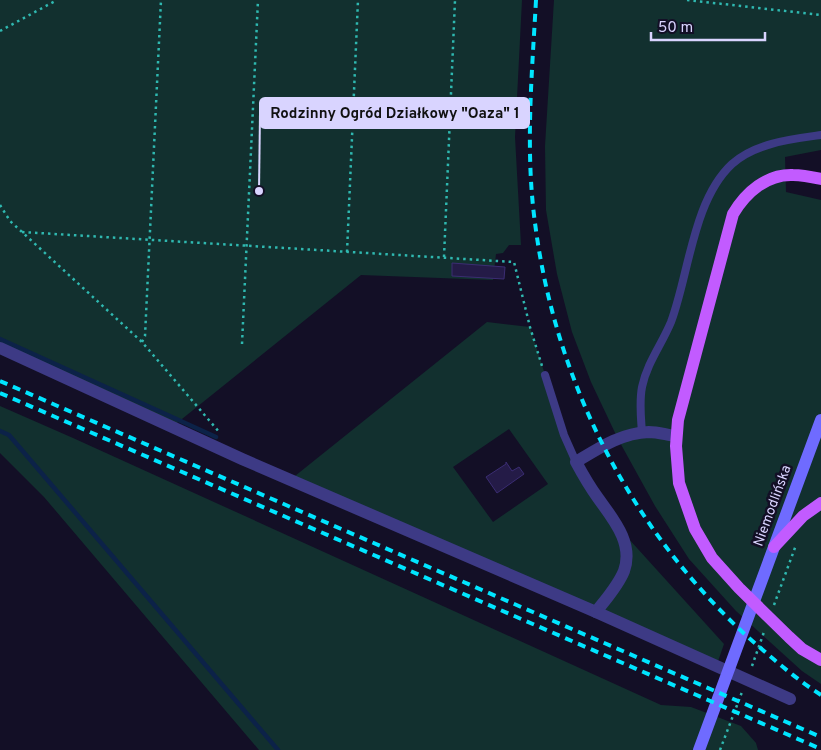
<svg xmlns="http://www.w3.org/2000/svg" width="821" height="750" viewBox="0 0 821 750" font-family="Overpass,sans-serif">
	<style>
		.green { fill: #12302f; fill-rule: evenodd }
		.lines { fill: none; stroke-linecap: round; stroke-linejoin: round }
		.stream { stroke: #0c2248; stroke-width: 4.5 }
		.building { fill: #241b47; stroke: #3b2d73 }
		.path { stroke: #2fb8b0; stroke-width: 2.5; stroke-dasharray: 2.5 4; stroke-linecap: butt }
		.service { stroke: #3d3a85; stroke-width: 8 }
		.minor { stroke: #3d3a85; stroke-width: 12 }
		.secondary { stroke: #6f6bff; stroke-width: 12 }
		.primary { stroke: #c25bff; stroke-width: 12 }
		.rail { stroke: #00e5ff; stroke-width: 4; stroke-dasharray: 8 6; stroke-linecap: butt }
		.labels { text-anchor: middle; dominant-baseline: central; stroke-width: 5; stroke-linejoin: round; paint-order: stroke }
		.street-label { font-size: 14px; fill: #d9d4ff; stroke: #130f26 }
		.leader { fill: none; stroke: #d9d4ff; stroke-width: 2 }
		.callout-dot { fill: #d9d4ff; stroke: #130f26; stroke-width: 2 }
		.callout { fill: #d9d4ff; stroke: #d9d4ff; stroke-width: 2 }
		.callout-label { font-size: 15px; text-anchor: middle; font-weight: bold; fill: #111 }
	</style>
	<rect width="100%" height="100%" fill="#130f26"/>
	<g class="green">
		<polygon points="0,0 522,0 515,137 521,245 509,245 503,253 496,254 493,280 361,275 172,427 0,348"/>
		<polygon points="554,0 821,0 821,150 785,157 786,192 821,200 821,684 802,671 736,611 689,559 655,506 618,439 591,382 572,332 557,274 546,210 545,146"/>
		<path d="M487 322 530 327 564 435 618 527 724 644 715 670 290 480ZM509 429 548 484 493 522 453 467Z"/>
		<polygon points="0,406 73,438 661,705 691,707 741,726 756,743 758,750 259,750 44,497 0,453"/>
	</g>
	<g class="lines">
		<g class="stream">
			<polyline points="0,339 216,437"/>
			<polyline points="0,431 9,435 278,750"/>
		</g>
	</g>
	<g class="building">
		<polygon points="452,263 505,267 504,279 452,276"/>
		<polygon points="506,462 512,471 519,467 524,474 497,493 486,477 506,464"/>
	</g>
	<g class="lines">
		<g class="path">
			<polyline points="687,0 821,15"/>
			<polyline points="0,31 57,0"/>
			<polyline points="0,205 10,221 142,342 220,433"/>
			<polyline points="22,232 514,262 530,327 542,366"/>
			<polyline points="347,252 358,0"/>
			<polyline points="444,257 455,0"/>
			<polyline points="142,342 145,336 161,0"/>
			<polyline points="242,344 258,0"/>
			<polyline points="774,605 796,545"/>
			<polyline points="752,666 764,632"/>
			<polyline points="720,750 742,692"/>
		</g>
		<g class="service">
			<polyline points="545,375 564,435 576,462"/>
			<path d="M642 433C641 417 639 403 642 387 647 363 662 344 671 322 689 274 693 200 732 164 755 143 792 139 821 135"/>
		</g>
		<g class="minor">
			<path d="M0 348 242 459 596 612C606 599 618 586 624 571 634 543 613 519 598 498 590 487 583 475 576 462 599 448 621 433 649 432 658 432 667 435 676 436"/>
			<polyline points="596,612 790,699"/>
		</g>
		<polyline class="secondary" points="699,750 821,420"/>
		<g class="primary">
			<path d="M821 179C812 177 803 175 793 175 767 174 746 192 733 214L678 420 676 446 679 483 695 529 712 558 739 588 789 637 802 649 821 660"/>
			<polyline points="774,547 803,516 821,503"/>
		</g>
		<g class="rail">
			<path d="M536 0C532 74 525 149 535 223 555 381 631 531 749 638 772 658 796 679 821 695"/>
			<polyline points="0,381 821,737"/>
			<polyline points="0,393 821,749"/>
		</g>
	</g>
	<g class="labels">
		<g class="street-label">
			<text transform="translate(773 506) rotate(-70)">Niemodlińska</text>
		</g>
	</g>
	<path class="leader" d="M259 191L260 113"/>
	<circle class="callout-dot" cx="259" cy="191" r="5"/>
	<rect class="callout" x="260" y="98" width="269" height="30" rx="5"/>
	<g class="callout-label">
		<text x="395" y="118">Rodzinny Ogród Działkowy "Oaza" 1</text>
	</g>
	<path d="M651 32v8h114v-8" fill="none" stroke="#d9d4ff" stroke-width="2.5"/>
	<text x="658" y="32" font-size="15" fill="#d9d4ff" stroke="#130f26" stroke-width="4" paint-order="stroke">50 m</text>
</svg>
